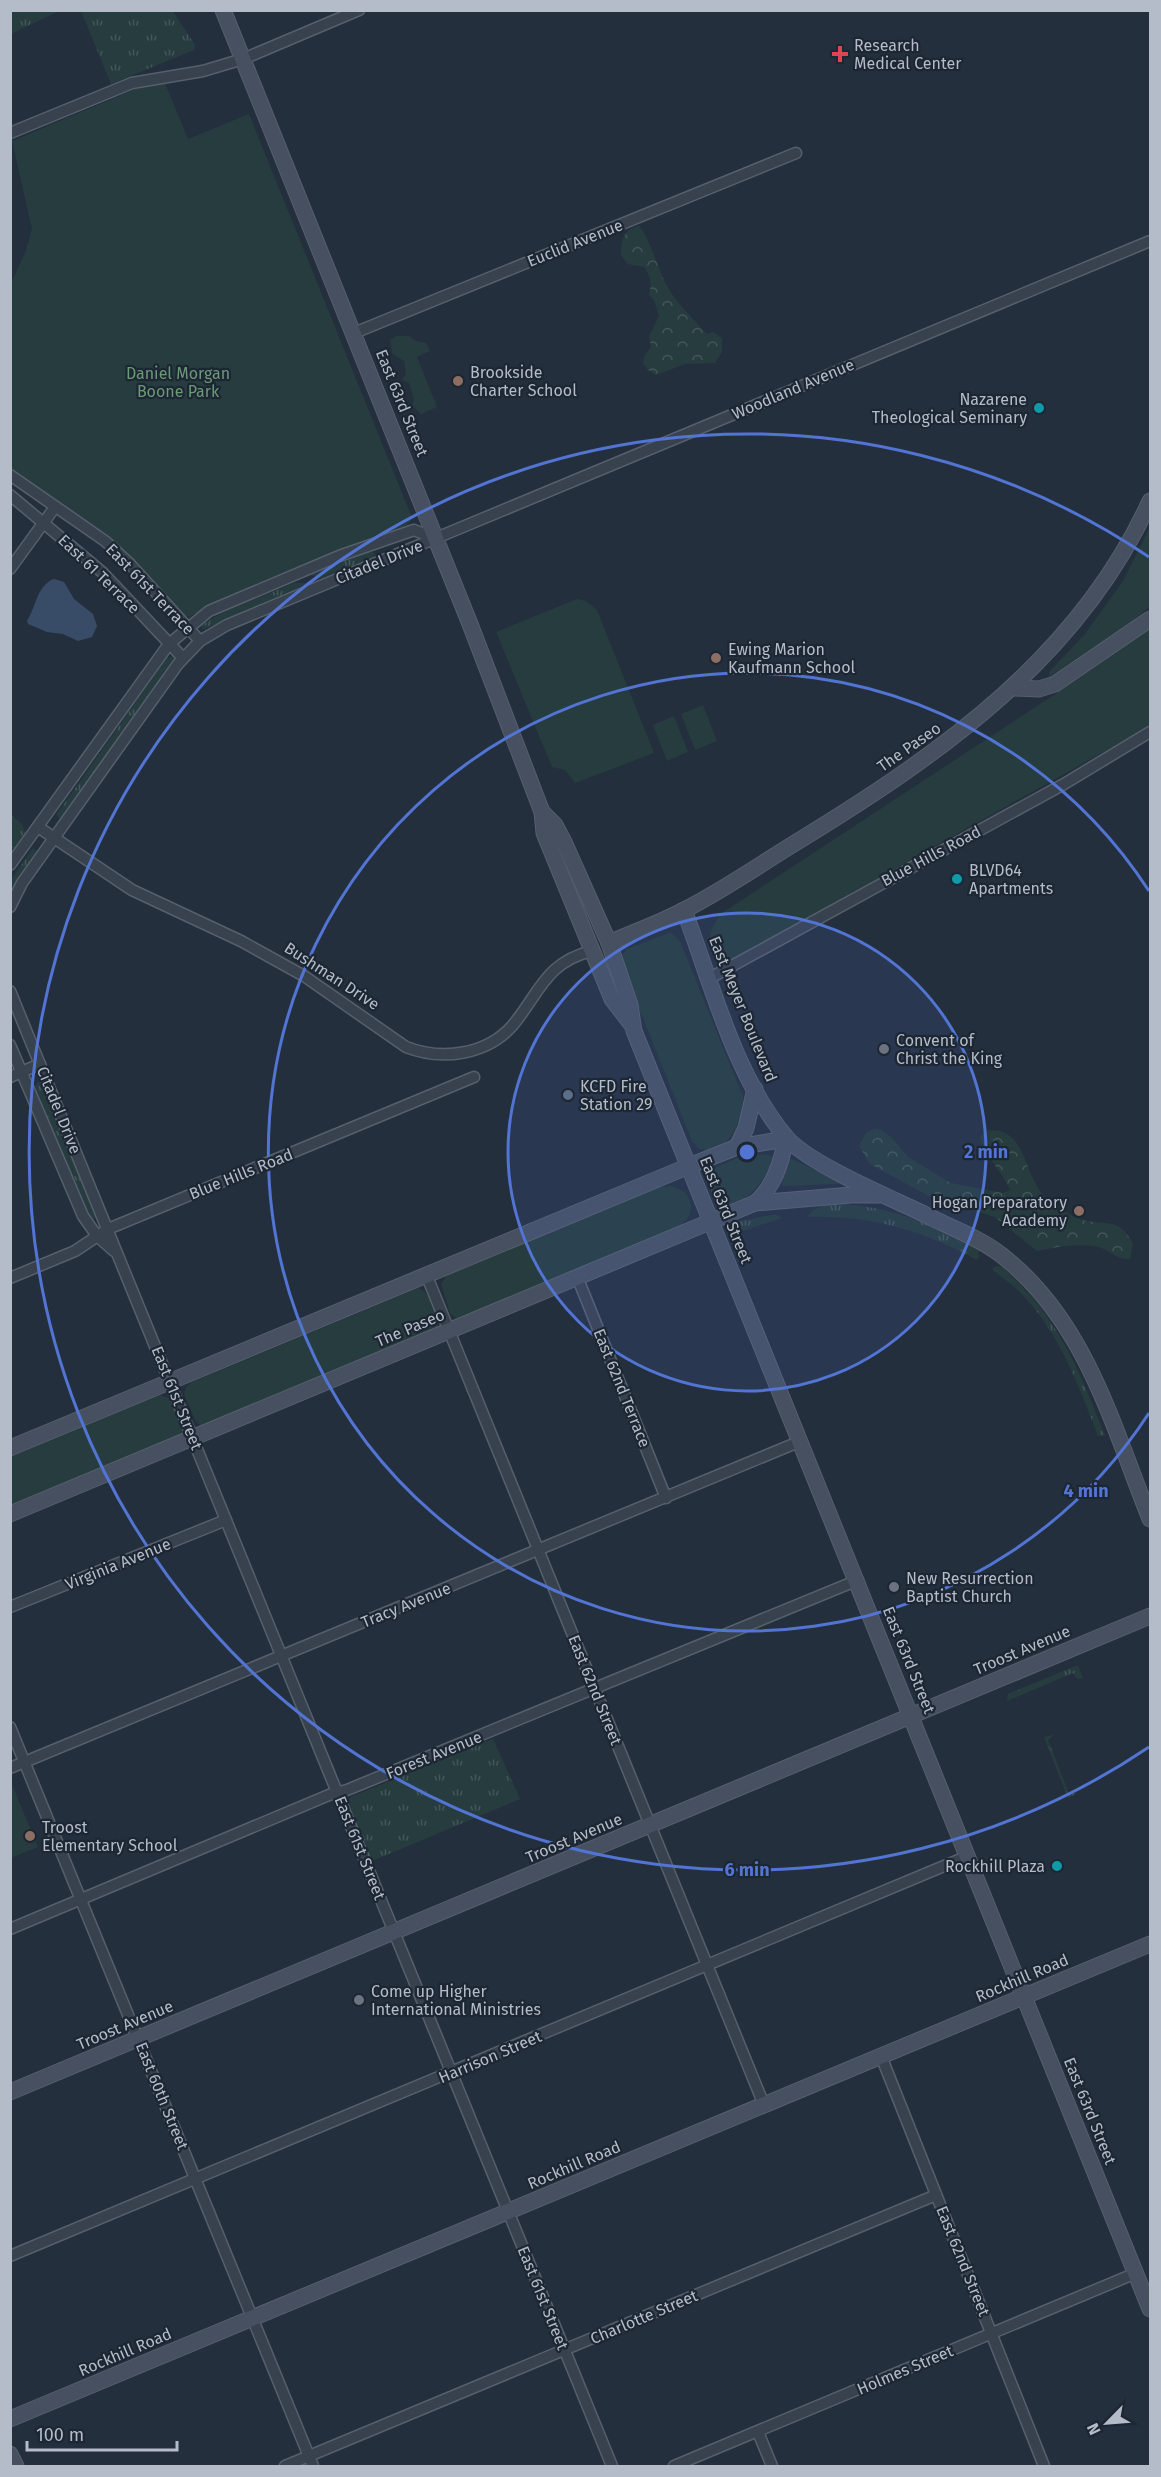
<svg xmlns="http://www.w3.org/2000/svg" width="1161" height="2477" viewBox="0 0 1161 2477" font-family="'Fira Sans',sans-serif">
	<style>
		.grass { fill: url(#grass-tufts) }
		.forest { fill: url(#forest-crowns) }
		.green { fill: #263c3f }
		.water { fill: #394c67 }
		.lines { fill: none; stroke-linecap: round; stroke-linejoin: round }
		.street-casing { stroke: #565f6c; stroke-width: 13 }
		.secondary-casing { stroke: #565f6c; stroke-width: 17 }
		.street { stroke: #38414e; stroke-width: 10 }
		.secondary { stroke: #465061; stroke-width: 15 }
		.ring { fill: none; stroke: #5274d3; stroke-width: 3 }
		.health-dot { fill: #e0444e; stroke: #1d2633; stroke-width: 2 }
		.education-dot { fill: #8d6e63; stroke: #1d2633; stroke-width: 2 }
		.culture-dot { fill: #0f9aa8; stroke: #1d2633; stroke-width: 2 }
		.worship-dot { fill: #6b7280; stroke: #1d2633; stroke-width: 2 }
		.service-dot { fill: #5c6f8a; stroke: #1d2633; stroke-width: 2 }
		.labels { text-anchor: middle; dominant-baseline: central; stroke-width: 4.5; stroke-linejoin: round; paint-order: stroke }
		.poi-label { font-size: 16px; fill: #b4bcc9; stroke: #1d2633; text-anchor: start }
		.street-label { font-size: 16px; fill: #b4bcc9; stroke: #1d2633 }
		.park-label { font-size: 16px; fill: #6b9a76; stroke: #1d2633 }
		.centre { fill: #5274d3; stroke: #1d2633; stroke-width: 3 }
		.ring-label { font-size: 18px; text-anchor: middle; font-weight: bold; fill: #5274d3; stroke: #1d2633; stroke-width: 4.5; stroke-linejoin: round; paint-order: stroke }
	</style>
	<defs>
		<pattern id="grass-tufts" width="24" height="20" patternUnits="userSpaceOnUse" patternTransform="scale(1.5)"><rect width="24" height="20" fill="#263c3f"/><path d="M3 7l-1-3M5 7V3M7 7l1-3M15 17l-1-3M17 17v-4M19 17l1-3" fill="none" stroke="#435659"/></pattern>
		<pattern id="forest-crowns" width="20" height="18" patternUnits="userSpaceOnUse" patternTransform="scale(1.5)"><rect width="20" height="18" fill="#263c3f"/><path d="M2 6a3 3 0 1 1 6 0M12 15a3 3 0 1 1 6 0" fill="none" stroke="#435659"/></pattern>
	</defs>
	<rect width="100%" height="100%" fill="#242f3e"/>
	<g class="grass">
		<polygon points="11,10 59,10 59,11 11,34"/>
		<polygon points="81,11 173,11 195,45 194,50 111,84"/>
		<polygon points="370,551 376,554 372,558 321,578 311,575"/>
		<polygon points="294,583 305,583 305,586 202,630 202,625 221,613"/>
		<polygon points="173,656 174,662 64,816 59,819 57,814 167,658"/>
		<polygon points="11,815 22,824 25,833 11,857"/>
		<polygon points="33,848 37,851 37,854 11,896 11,880"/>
		<polygon points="38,1081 42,1083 97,1214 95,1219 89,1218 35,1087"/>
		<path d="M831 1203C887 1206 929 1221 978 1249L979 1257 977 1260C922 1230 870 1215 807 1217L813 1210Z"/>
		<polygon points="775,1214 782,1218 736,1233 733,1223"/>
		<path d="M996 1266 1002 1267C1059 1318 1077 1366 1105 1435L1098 1436C1078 1384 1060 1334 1021 1293 1012 1284 1001 1277 992 1269Z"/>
		<polygon points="1078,1665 1083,1678 1077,1679 1073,1673 1007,1701 1008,1694"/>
		<polygon points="1054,1735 1048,1740 1069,1794 1078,1793 1068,1798 1044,1737"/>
		<polygon points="493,1739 520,1799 372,1861 348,1801 351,1797"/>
	</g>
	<g class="forest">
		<path d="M639 226C648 234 659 272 667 286 674 300 695 321 707 334L713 332 722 338V352L715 363 685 364 656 375 648 370 643 363 645 355 651 347 649 336 659 316 654 300 649 295C652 283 651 277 644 267L628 264 621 255C621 241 623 229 639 226Z"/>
		<path d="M874 1129 881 1130 892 1138 908 1157 951 1183 1003 1193 1010 1190C1003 1172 987 1159 980 1138L985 1131C1028 1124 1022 1177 1047 1199 1057 1207 1071 1217 1083 1220 1107 1226 1120 1217 1133 1244L1130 1259C1119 1260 1114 1254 1104 1249 1085 1241 1057 1247 1037 1251L995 1217 927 1195 870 1164 859 1146 866 1133Z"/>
	</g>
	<g class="green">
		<polygon points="165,83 188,139 249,114 411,515 411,521 404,528 316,560 218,601 189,617 183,614 105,533 11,471 11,283 25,253 32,229 12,141 136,89"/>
		<polygon points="396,336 409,336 416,341 426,343 430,351 417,357 437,407 421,414 412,405 414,400 409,383 402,380 406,374 404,361 392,353 390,340"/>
		<polygon points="1150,527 1150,606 1129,624 1049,677 1049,672 1085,634 1123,581"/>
		<polygon points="577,599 586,601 597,610 654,753 575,783 565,770 552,767 496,632"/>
		<path d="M1150 629V726L726 963 715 961C706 944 709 927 722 913L1069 685Z"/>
		<polygon points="703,705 717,741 695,750 681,714"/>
		<polygon points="674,716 688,752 667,761 653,725"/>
		<path d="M671 932 681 943 743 1097C744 1120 728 1156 699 1149L692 1141 621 963V957L627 949Z"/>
		<path d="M767 1154 772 1157C771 1178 738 1214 716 1204L706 1178 709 1170 742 1156Z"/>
		<polygon points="789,1158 838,1180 840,1184 782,1186 781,1180"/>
		<path d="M671 1186 685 1192C697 1208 690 1220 675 1230L458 1320 450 1313 441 1284 446 1276 659 1187Z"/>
		<path d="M418 1288C430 1291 440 1316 437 1328L203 1427 196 1422 184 1394 187 1386 192 1382Z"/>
		<polygon points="159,1395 169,1398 182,1430 181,1436 11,1509 11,1457"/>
		<polygon points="13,1787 38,1847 11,1858 10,1788"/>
	</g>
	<path class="water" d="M54 579 64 582 74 599 93 614 97 626 92 637 78 641 63 634 47 632 28 624 27 621C36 607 37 585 54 579Z"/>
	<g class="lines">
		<g class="street-casing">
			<g id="street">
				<polyline points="10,133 132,83 203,71 243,59 359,10"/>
				<polyline points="354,333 796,153"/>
				<polyline points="10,475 105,541 130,564 200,641"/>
				<polyline points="10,495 102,572 183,658"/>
				<polyline points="10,569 55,507"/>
				<path d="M38 827 132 890 241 941 304 976 406 1047C442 1061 487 1055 513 1025 540 992 546 962 592 951"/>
				<polyline points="10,865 169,644 209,611 339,556 414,530 436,539"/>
				<polyline points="10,907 22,883 178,664 200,641 227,625 1150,241"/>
				<polyline points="710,978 1064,784 1150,732"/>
				<polyline points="10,991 612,2466"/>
				<polyline points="10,1045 83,1216 97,1236 114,1251"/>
				<polyline points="10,1077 40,1064"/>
				<polyline points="426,1274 764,2105"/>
				<polyline points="10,1278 75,1251 108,1229 474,1077"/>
				<polyline points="578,1279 666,1498"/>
				<polyline points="10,1607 226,1520"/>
				<polyline points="10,1727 313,2466"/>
				<polyline points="10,1768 801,1441"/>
				<polyline points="10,1929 329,1795 347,1790 858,1580"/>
				<polyline points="881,2056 1044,2466"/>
				<polyline points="10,2256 968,1856"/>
				<polyline points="758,2432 772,2466"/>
				<polyline points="285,2466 936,2195"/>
				<polyline points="674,2466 1136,2273"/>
			</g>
		</g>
		<g class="secondary-casing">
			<g id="secondary">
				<polyline points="223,10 470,624 542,812 544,833 612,999 632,1025"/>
				<polyline points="1015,688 1039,689 1055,684 1150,619"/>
				<polyline points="542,812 555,825 564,842 609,943 630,1005 634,1031 1150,2309"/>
				<path d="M684 910C712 984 735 1077 786 1137 807 1163 891 1198 924 1214 949 1227 978 1237 1000 1254 1085 1319 1112 1424 1150 1519"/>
				<path d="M609 943C634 932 660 923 684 910 724 890 762 863 800 840 942 753 1079 657 1150 501"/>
				<polyline points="737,1147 746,1128 755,1089"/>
				<polyline points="755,1203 851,1195 880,1195"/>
				<polyline points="10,1448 689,1166 737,1147 786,1139"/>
				<path d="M10 1514 755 1203C774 1187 781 1163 786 1139"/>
				<polyline points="10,2092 1150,1616"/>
				<polyline points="10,2419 1150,1944"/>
				<polyline points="10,2454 16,2466"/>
			</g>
		</g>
		<use href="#street" class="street"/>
		<use href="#secondary" class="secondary"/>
	</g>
	<circle cx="747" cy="1152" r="239" fill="#5274d3" fill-opacity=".12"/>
	<g class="ring">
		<circle cx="747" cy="1152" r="239"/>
		<path d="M1149 1413A479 479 0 1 1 1149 891"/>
		<path d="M1149 1747A718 718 0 1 1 1149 557"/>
	</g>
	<path class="health-dot" d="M837 45h6v6h6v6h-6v6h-6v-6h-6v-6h6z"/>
	<g class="education-dot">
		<circle cx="458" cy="381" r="6"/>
		<circle cx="716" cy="658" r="6"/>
		<circle cx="1079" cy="1211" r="6"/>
		<circle cx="30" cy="1836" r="6"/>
	</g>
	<g class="culture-dot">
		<circle cx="1039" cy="408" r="6"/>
		<circle cx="957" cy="879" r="6"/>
		<circle cx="1057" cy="1866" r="6"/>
	</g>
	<g class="worship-dot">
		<circle cx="884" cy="1049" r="6"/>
		<circle cx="894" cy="1587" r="6"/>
		<circle cx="359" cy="2000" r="6"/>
	</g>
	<circle class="service-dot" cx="568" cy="1095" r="6"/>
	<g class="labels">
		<g class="poi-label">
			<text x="854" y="45">Research<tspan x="854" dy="18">Medical Center</tspan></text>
			<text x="470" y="372">Brookside<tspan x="470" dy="18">Charter School</tspan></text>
			<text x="1027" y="399" text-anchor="end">Nazarene<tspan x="1027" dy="18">Theological Seminary</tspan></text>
			<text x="728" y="649">Ewing Marion<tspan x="728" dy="18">Kaufmann School</tspan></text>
			<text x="969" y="870">BLVD64<tspan x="969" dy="18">Apartments</tspan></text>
			<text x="896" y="1040">Convent of<tspan x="896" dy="18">Christ the King</tspan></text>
			<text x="580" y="1086">KCFD Fire<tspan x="580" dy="18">Station 29</tspan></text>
			<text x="1067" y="1202" text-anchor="end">Hogan Preparatory<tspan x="1067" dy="18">Academy</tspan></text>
			<text x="906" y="1578">New Resurrection<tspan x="906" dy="18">Baptist Church</tspan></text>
			<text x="42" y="1827">Troost<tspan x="42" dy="18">Elementary School</tspan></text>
			<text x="1045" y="1866" text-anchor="end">Rockhill Plaza</text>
			<text x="371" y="1991">Come up Higher<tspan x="371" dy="18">International Ministries</tspan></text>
		</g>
		<g class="street-label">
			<text transform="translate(575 243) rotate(-22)">Euclid Avenue</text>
			<text transform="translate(793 389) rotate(-23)">Woodland Avenue</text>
			<text transform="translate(402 403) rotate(68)">East 63rd Street</text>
			<text transform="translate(379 562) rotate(-22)">Citadel Drive</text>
			<text transform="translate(99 574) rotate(44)">East 61 Terrace</text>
			<text transform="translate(150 589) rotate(46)">East 61st Terrace</text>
			<text transform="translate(909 747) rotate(-35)">The Paseo</text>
			<text transform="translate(931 856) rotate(-28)">Blue Hills Road</text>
			<text transform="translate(332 976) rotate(33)">Bushman Drive</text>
			<text transform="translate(743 1009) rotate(68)">East Meyer Boulevard</text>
			<text transform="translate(59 1110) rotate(68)">Citadel Drive</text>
			<text transform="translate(241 1174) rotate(-22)">Blue Hills Road</text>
			<text transform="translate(726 1210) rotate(68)">East 63rd Street</text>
			<text transform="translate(410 1328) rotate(-23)">The Paseo</text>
			<text transform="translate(622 1388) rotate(68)">East 62nd Terrace</text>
			<text transform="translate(177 1398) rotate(68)">East 61st Street</text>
			<text transform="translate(118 1564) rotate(-22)">Virginia Avenue</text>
			<text transform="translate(406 1605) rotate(-22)">Tracy Avenue</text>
			<text transform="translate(1022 1650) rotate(-23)">Troost Avenue</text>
			<text transform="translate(909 1660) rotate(68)">East 63rd Street</text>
			<text transform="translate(595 1690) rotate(68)">East 62nd Street</text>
			<text transform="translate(434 1755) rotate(-22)">Forest Avenue</text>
			<text transform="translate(574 1838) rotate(-23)">Troost Avenue</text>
			<text transform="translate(360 1848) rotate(68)">East 61st Street</text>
			<text transform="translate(1022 1978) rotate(-23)">Rockhill Road</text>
			<text transform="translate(125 2025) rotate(-23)">Troost Avenue</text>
			<text transform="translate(490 2057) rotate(-23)">Harrison Street</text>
			<text transform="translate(162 2096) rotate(68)">East 60th Street</text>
			<text transform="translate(1090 2111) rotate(68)">East 63rd Street</text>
			<text transform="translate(574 2165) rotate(-23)">Rockhill Road</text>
			<text transform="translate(963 2261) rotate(68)">East 62nd Street</text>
			<text transform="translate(543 2298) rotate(68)">East 61st Street</text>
			<text transform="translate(644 2317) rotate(-23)">Charlotte Street</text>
			<text transform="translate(125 2352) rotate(-23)">Rockhill Road</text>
			<text transform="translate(905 2370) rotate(-23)">Holmes Street</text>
		</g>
		<g class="park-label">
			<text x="178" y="373">Daniel Morgan<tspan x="178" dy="18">Boone Park</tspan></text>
		</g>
	</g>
	<circle cx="747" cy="1152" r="9" class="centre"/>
	<g class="ring-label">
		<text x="986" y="1158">2 min</text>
		<text x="1086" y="1497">4 min</text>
		<text x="747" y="1876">6 min</text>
	</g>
	<rect width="1161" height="2477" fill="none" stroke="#b4bcc9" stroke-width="24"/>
	<g transform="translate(1107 2423) rotate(245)" stroke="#1d2633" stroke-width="4.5" paint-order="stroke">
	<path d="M0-4.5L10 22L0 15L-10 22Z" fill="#b4bcc9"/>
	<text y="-9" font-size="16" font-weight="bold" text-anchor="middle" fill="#b4bcc9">N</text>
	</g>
	<path d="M27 2441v9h150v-9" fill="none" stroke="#b4bcc9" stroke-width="3"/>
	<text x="36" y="2441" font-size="18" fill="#b4bcc9" stroke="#1d2633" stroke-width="4.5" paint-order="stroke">100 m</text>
</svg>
